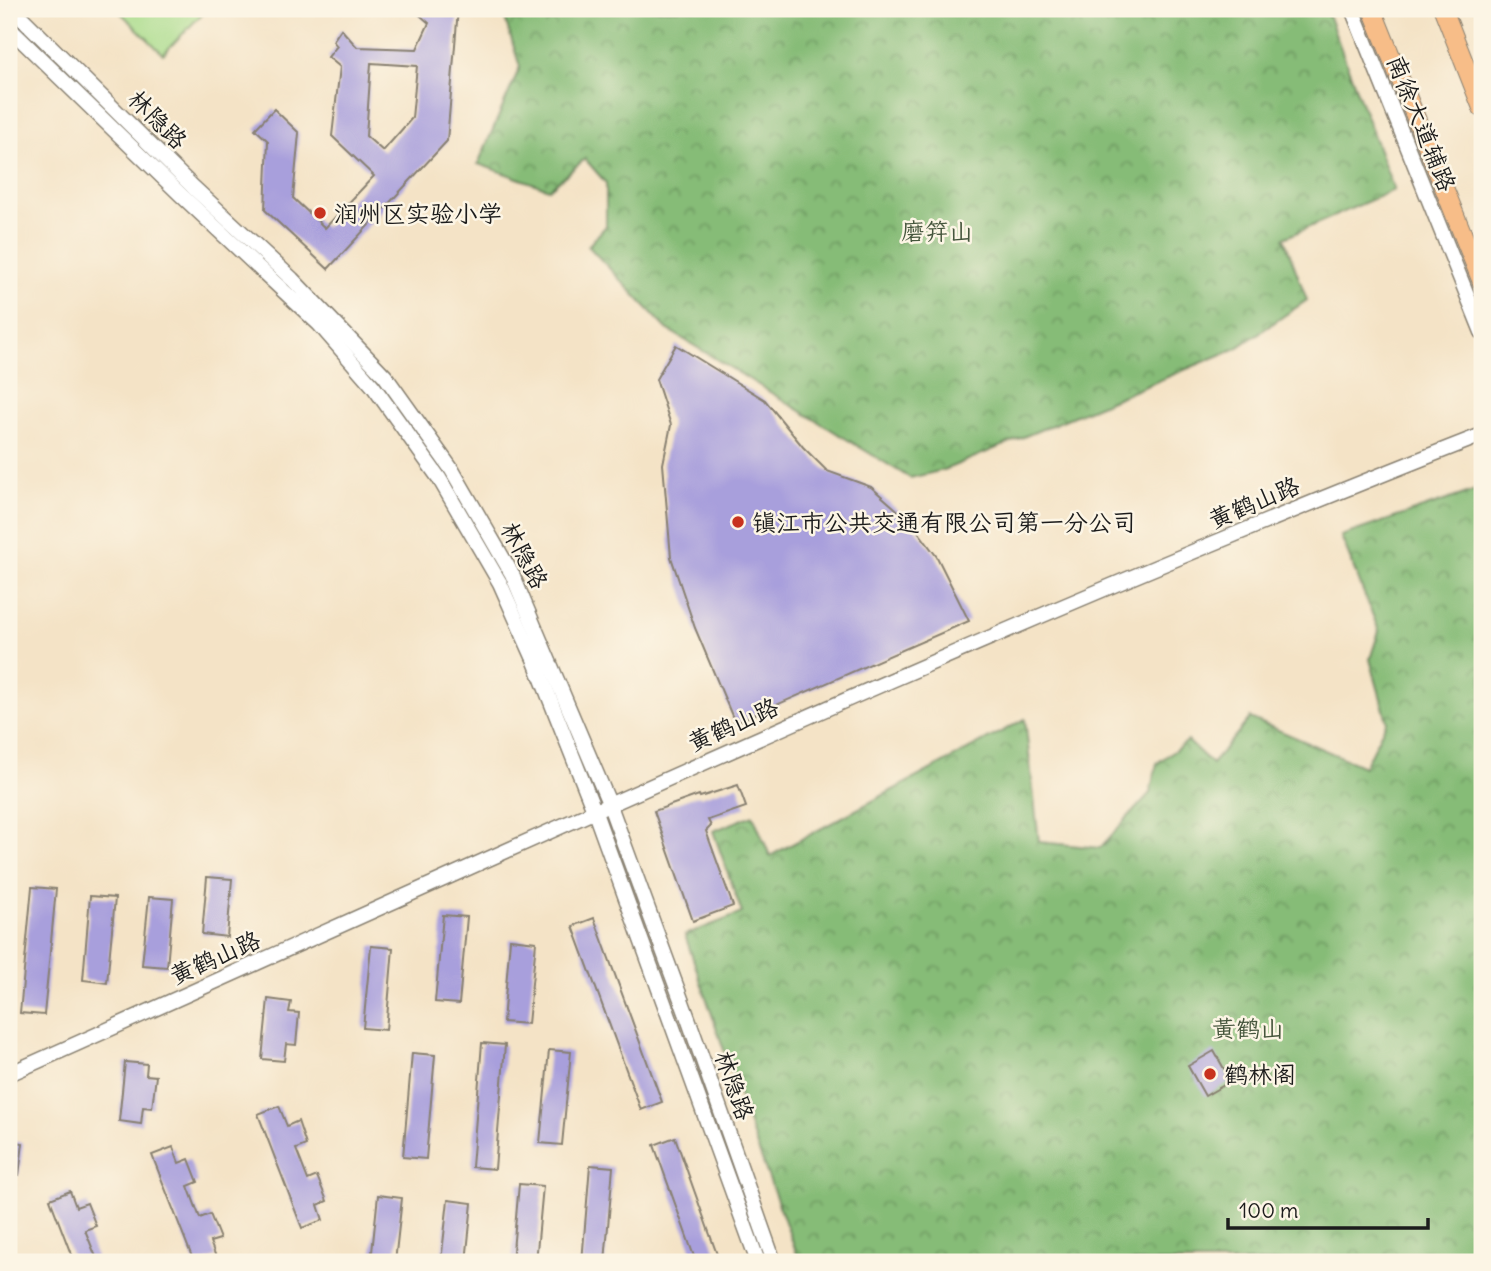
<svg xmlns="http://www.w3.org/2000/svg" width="1491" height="1271" viewBox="0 0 1491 1271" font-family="Delius,'LXGW WenKai TC',sans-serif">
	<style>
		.forest { fill: url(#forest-crowns); stroke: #516c4a; stroke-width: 2 }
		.pitch { fill: #a9dc8b; stroke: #627c54; stroke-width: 2 }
		.building { fill: #a89fdc; fill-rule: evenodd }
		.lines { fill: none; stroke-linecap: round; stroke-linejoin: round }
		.minor-casing { stroke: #888071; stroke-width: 17 }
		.major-casing { stroke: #888071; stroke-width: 20 }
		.minor { stroke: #fff; stroke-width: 14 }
		.major { stroke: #f7bd88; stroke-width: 18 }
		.poi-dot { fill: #c8321e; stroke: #fcf5e5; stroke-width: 2.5 }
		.labels { text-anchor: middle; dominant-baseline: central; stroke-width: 5; stroke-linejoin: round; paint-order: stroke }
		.street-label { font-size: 24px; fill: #1c1c1c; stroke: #fcf5e5 }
		.poi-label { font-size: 24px; fill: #1c1c1c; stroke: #fcf5e5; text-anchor: start }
		.park-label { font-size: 24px; fill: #46563d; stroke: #fcf5e5 }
	</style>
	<defs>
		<pattern id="forest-crowns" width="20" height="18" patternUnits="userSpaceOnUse" patternTransform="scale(1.75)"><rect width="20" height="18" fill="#86bc77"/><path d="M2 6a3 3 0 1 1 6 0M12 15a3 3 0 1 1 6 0" fill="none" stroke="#6d9861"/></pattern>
	</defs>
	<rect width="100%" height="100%" fill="#fcf5e5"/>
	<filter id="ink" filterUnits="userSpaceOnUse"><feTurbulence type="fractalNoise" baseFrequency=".0143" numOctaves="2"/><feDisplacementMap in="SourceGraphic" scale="14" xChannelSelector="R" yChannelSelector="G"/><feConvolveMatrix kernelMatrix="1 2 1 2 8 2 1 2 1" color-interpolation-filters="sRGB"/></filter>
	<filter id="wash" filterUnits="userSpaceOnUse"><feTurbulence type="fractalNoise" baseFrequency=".00686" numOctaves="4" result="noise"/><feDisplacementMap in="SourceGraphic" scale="28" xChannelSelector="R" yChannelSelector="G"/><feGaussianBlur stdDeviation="1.57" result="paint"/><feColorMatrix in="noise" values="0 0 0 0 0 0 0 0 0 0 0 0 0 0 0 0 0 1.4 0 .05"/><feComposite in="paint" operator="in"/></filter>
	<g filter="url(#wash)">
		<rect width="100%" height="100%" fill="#f4e3c6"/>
		<g class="forest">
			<polygon points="502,9 1326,9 1394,190 1284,238 1307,300 1237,348 944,470 910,478 667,329 588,246 606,226 606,183 585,159 549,189 478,164 520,67"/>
			<polygon points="1482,488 1482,1262 800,1262 752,1133 685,935 742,913 713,831 753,815 770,856 1025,719 1039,842 1100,848 1150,793 1157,763 1188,741 1212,764 1250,718 1364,767 1387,721 1370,659 1379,631 1341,536"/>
		</g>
		<polygon class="pitch" points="117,9 207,9 163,54"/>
		<g id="blocks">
			<g class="building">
				<path d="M413 9H458L447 141 328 269 265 210 268 141 255 129 274 109 299 133 293 198 325 228 374 176 332 136 340 67 328 57 337 46 333 41 341 29 357 47 417 49 429 23ZM371 63 417 66 412 118 383 151 366 136Z"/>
				<polygon points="676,345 765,400 803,447 827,471 871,487 911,522 937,557 969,621 735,723 695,628 671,557 663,464 671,425 656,379"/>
				<polygon points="738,785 746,807 708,820 711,826 706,831 733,906 693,921 654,811 699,795 700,797"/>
				<polygon points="207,877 232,879 227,937 202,934"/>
				<polygon points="32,887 56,889 44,1015 20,1013"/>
				<polygon points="90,896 115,898 107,983 83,980"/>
				<polygon points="149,897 173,899 167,967 142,965"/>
				<polygon points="443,915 467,917 459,1004 435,1002"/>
				<polygon points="594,918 662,1102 641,1110 573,926"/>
				<polygon points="510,939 536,942 528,1024 503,1022"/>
				<polygon points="371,946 393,948 386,1030 363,1028"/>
				<polygon points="268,999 291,1002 289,1012 299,1013 296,1045 286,1044 284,1061 262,1059"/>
				<polygon points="482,1043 505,1045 495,1169 472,1167"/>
				<polygon points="549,1050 571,1052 562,1145 540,1143"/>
				<polygon points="1214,1051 1231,1081 1205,1096 1188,1066"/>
				<polygon points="412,1053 435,1055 426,1159 403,1157"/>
				<polygon points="125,1062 147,1064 146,1075 156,1076 152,1108 143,1107 141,1124 119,1121"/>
				<polygon points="279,1106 287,1126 298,1121 306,1145 296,1149 308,1180 317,1176 327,1201 318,1205 323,1220 302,1228 258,1114"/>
				<polygon points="675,1137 719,1260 713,1262 696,1262 654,1145"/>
				<polygon points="9,1141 23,1143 19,1175 9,1174"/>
				<polygon points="173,1147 179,1163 189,1159 198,1182 188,1186 200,1218 210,1214 220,1239 210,1242 216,1257 203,1262 194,1262 152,1155"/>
				<polygon points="590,1165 613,1167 605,1262 582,1262"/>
				<polygon points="519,1184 543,1186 536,1262 512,1262"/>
				<polygon points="70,1191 76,1207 87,1203 96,1226 85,1230 98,1262 74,1262 50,1199"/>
				<polygon points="378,1195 402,1198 395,1262 371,1262"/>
				<polygon points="448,1200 472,1203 466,1262 441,1262"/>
			</g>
		</g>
	</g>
	<g filter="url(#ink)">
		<use href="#blocks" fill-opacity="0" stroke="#888071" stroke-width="2"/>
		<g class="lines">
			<g class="minor-casing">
				<g id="minor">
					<polyline points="13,9 194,188 292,279 385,376 452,470 512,574 609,803 689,1021 774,1262"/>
					<polyline points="1352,9 1482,332"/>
					<polyline points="1481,9 1482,13"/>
					<polyline points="9,28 181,195 319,324 373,386 439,478 500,583 534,659 594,810 758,1262"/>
					<path d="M9 1074C498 856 983 630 1482 435"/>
				</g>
			</g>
			<g class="major-casing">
				<g id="major">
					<polyline points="1372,9 1482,282"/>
					<polyline points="1443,9 1482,108"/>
				</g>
			</g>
			<use href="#minor" class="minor"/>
			<use href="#major" class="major"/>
		</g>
	</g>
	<g class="poi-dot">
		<circle cx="320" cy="213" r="7"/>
		<circle cx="738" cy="522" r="7"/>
		<circle cx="1210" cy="1074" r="7"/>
	</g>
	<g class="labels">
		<g class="street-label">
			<text transform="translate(158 119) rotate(45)">林隐路</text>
			<text transform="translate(1422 123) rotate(68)">南徐大道辅路</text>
			<text transform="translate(1254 502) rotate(-23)">黄鹤山路</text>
			<text transform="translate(525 555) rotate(62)">林隐路</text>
			<text transform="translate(733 724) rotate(-24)">黄鹤山路</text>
			<text transform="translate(215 957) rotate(-24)">黄鹤山路</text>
			<text transform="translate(735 1085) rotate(71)">林隐路</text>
		</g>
		<g class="poi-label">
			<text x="334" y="213">润州区实验小学</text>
			<text x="752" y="522">镇江市公共交通有限公司第一分公司</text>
			<text x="1224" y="1074">鹤林阁</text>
		</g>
		<g class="park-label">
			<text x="937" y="231">磨笄山</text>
			<text x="1248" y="1028">黄鹤山</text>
		</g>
	</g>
	<rect width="1491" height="1271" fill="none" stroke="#fcf5e5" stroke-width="35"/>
	<path d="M1228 1218v10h200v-10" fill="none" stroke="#1c1c1c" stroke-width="3.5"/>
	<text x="1239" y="1218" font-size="21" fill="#1c1c1c" stroke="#fcf5e5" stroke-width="5" paint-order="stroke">100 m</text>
</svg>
